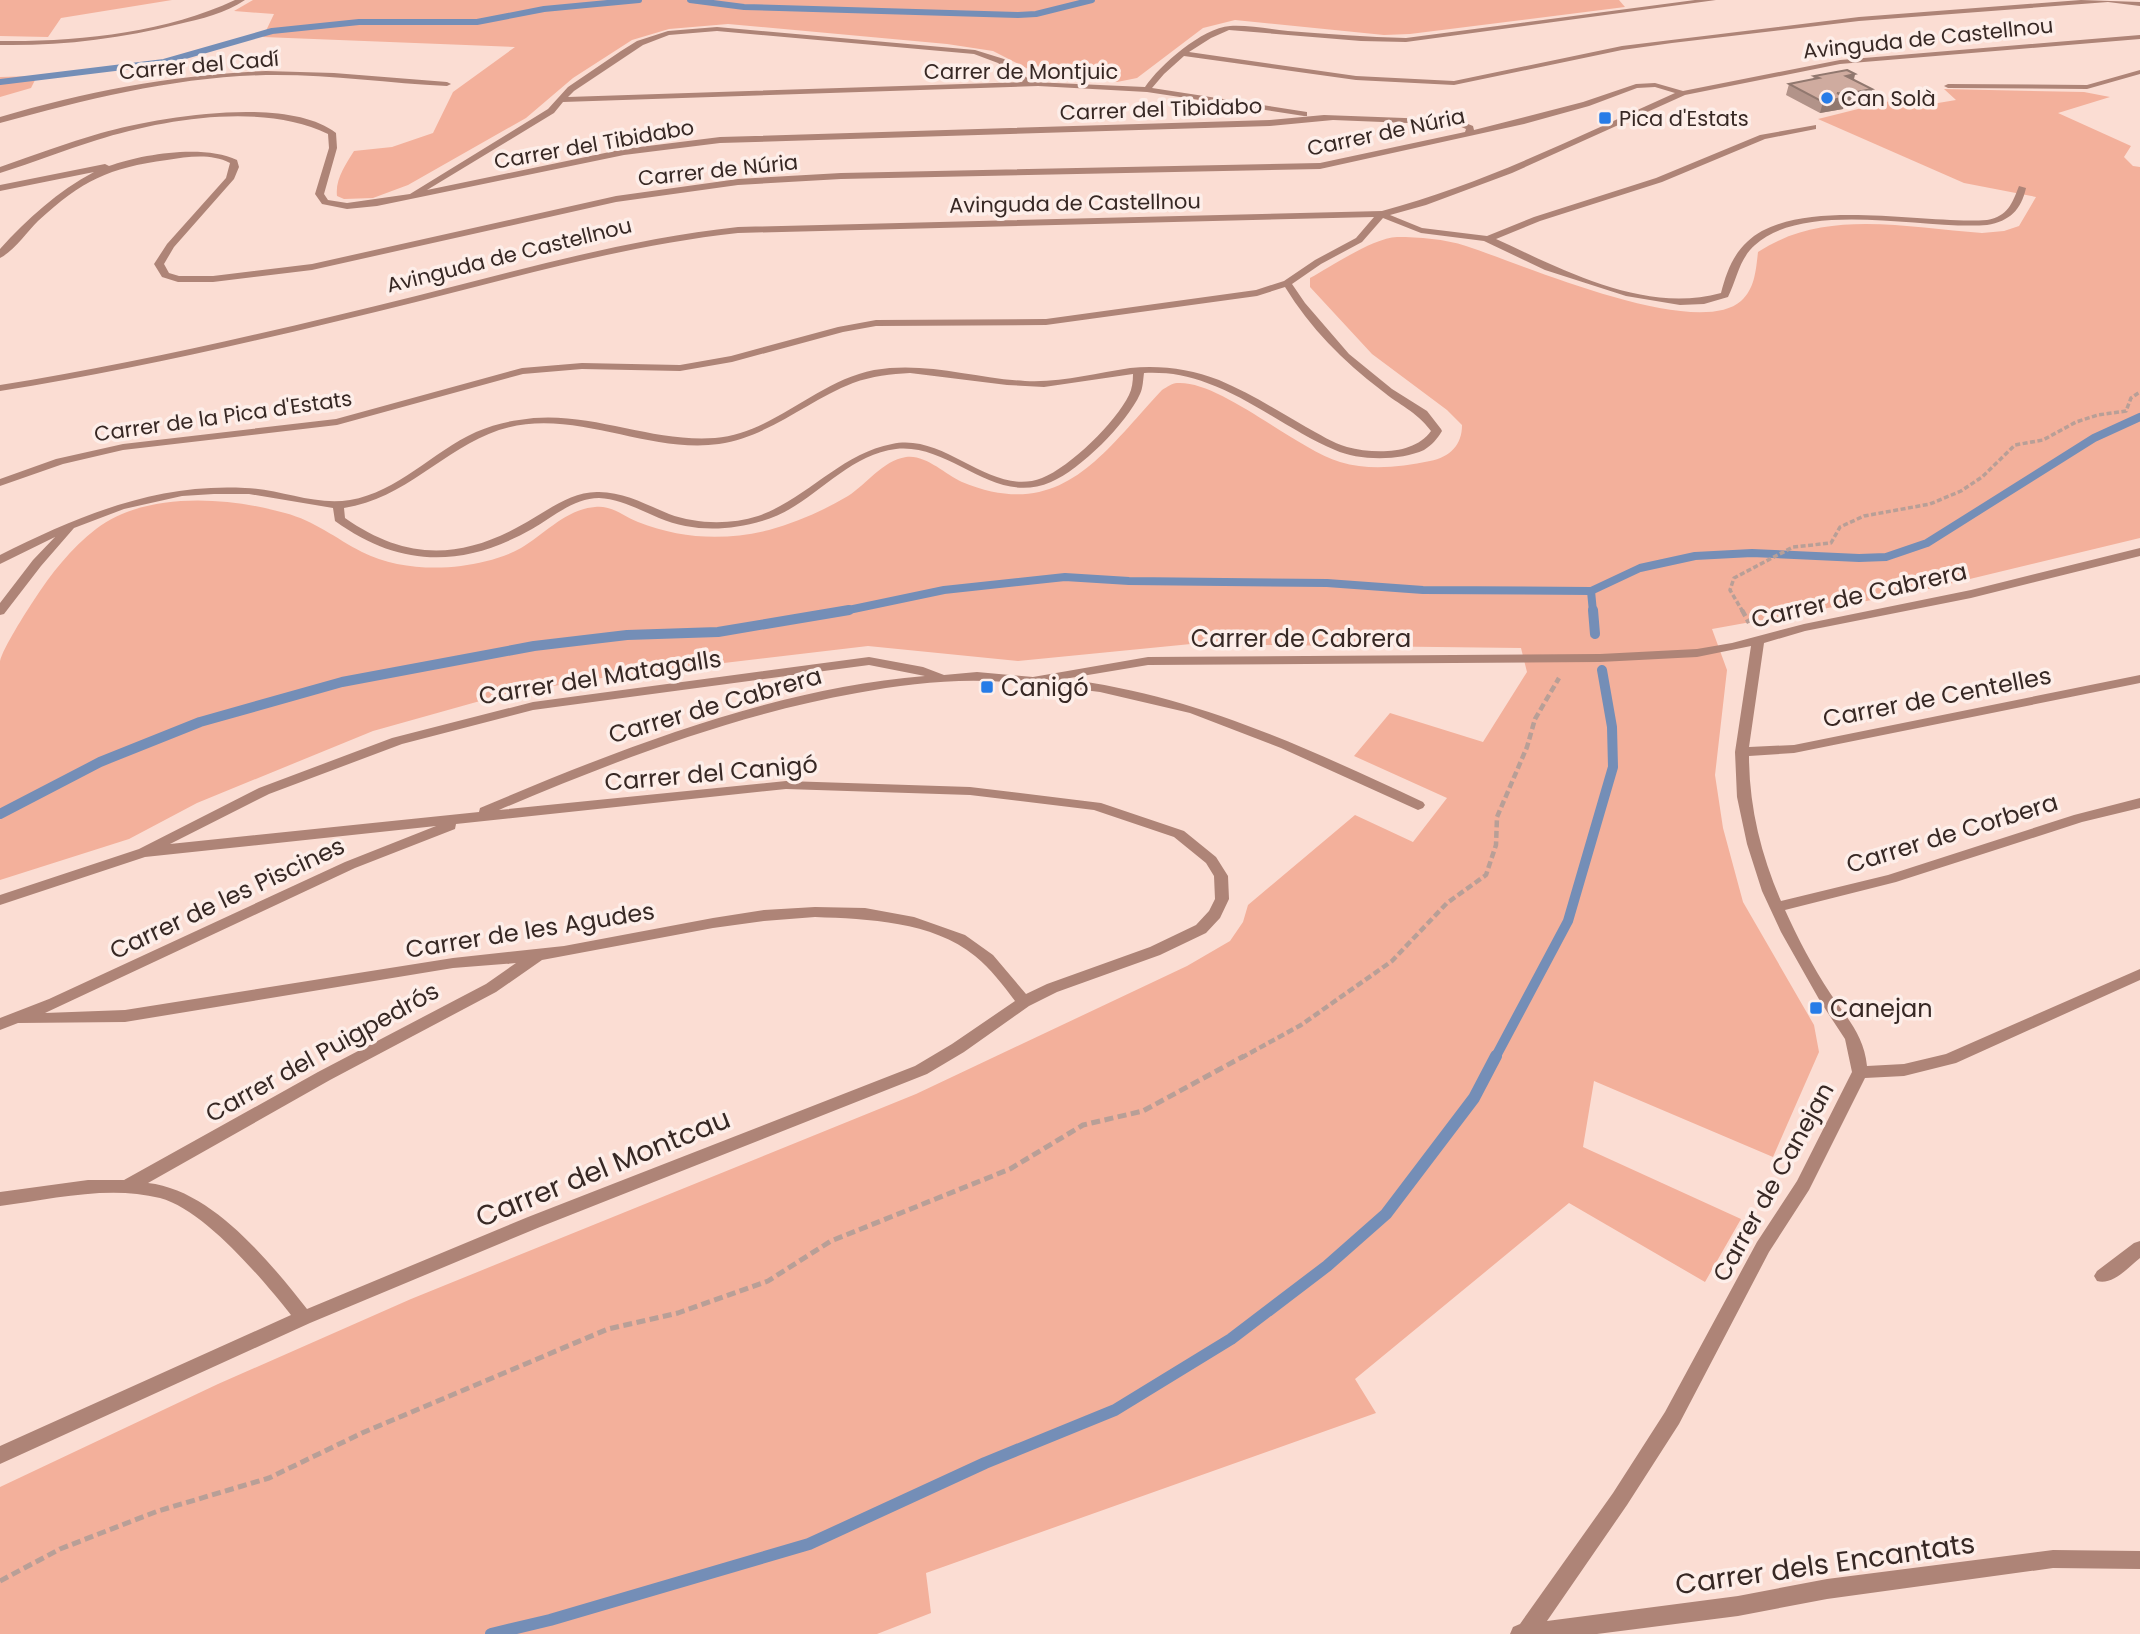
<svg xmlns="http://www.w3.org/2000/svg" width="2140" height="1634" viewBox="0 0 2140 1634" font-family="Poppins,sans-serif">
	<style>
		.green { fill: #f3b09b }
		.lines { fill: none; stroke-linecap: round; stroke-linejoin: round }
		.stream-far3 { stroke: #748eb7; stroke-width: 6 }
		.stream-far2 { stroke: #748eb7; stroke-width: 8 }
		.stream-far1 { stroke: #748eb7; stroke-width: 10 }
		.stream { stroke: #748eb7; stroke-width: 12 }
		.path-far2 { stroke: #b89f97; stroke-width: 3.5; stroke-dasharray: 5 2.5; stroke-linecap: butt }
		.path-far1 { stroke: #b89f97; stroke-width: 4.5; stroke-dasharray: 7 3.5; stroke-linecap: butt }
		.path { stroke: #b89f97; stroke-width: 5; stroke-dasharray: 9 4.5; stroke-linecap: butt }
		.minor { fill: #ae8477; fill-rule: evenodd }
		.wall { fill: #b29389 }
		.shaded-wall { fill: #91786f }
		.building { fill: #cfab9f; stroke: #91786f; stroke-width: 2 }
		.poi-dot { fill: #277ce7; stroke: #fdeee9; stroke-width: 2.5 }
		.labels { text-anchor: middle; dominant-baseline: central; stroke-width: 7; stroke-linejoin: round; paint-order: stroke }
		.far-street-label { font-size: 21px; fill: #372824; stroke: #fdeee9 }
		.far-poi-label { font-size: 21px; fill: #372824; stroke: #fdeee9; text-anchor: start }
		.street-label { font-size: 24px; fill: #372824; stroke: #fdeee9 }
		.poi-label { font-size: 24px; fill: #372824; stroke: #fdeee9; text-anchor: start }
		.near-street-label { font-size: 28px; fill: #372824; stroke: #fdeee9 }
	</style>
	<rect width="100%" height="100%" fill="#fbddd3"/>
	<g class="green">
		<polygon points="0,0 172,0 61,18 48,37 0,36"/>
		<path d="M253 0H1619L1625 7 1410 34 1384 35 1235 20 1203 28 1137 78 1117 82 1038 74 993 51 947 44 728 24 669 29 632 40 573 78 526 118 408 185 373 198 344 199 337 196C335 179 346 164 354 151L392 147 433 133 453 92 515 47 263 37 274 14 234 11Z"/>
		<polygon points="37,76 31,88 0,97 0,77"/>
		<path d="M1944 89 2084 92 2110 97 2058 113 2131 146 2124 157 2133 166 2140 167V538L1916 592 1712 629 1727 670 1715 775 1723 828 1743 902 1814 1025 1819 1052 1773 1157 1594 1081 1583 1147 1741 1219 1705 1282 1569 1203 1355 1379 1376 1413 926 1573 931 1613 877 1634H0V1487L218 1384 411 1299 916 1094 1187 966 1230 941 1243 922 1248 905 1355 815 1413 842 1447 798 1354 756 1390 713 1483 742 1527 672 1521 648 1191 644 1018 661 868 646 614 676 505 694 373 731 197 803 129 839 0 880C0 828 0 776 0 724 0 704 0 680 0 661 3 648 26 612 34 600 51 574 71 548 96 529 146 491 228 497 285 513 315 521 335 538 362 552 391 567 429 570 461 566 481 563 504 558 521 548 545 534 566 509 595 507 612 505 623 516 638 522 681 539 725 541 769 530 797 522 823 511 848 496 867 484 882 461 906 457 925 454 945 474 962 482 1061 523 1102 454 1162 390 1167 387 1172 383 1177 383 1220 380 1293 447 1340 462 1370 471 1400 467 1430 461 1450 457 1462 445 1462 425L1447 410 1372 354 1310 287V278C1332 266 1373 238 1397 237 1419 237 1445 239 1466 246 1519 263 1695 341 1741 301 1755 289 1756 269 1758 252 1825 208 1907 228 1982 233L2004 231 2019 226 2036 197 1964 183 1818 119 1898 99 1914 107 1956 100Z"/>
	</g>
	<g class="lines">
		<g class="stream-far3">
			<polyline points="690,0 744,7 1018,15 1036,14 1092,0"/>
			<polyline points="0,82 164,62 272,31 359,22 477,22 544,9 639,0"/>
		</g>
		<g class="stream-far2">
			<polyline points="1591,591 1593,612"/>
			<polyline points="839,612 944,590 1065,577 1129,581 1327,583 1423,590 1591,591 1640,568 1695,556 1752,553 1859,558 1886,557 1927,543 2094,438 2140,417"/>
		</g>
		<g class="stream-far1">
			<polyline points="1593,610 1595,634"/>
			<polyline points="0,814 100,762 200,722 342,682 534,646 627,635 718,632 849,610"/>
			<polyline points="1495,1058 1568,921 1613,767 1612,727 1602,670"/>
		</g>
		<polyline class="stream" points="491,1634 550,1620 809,1544 985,1463 1115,1410 1231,1339 1327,1266 1386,1214 1474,1098 1496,1056"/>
		<polyline class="path-far2" points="1743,612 1730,590 1734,578 1793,547 1831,543 1840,527 1864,516 1930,504 1961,491 1982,477 2015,445 2043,440 2076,422 2098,415 2126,411 2131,398 2140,392"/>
		<g class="path-far1">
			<polyline points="1742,610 1749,623"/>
			<polyline points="1241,1058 1301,1025 1392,961 1447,903 1486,875 1496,845 1497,817 1527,747 1535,719 1559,678"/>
		</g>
		<polyline class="path" points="0,1581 60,1549 158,1511 269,1478 362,1433 608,1329 678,1313 768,1281 831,1241 1010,1169 1083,1125 1143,1111 1244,1056"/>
		<g class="minor">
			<path d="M235 0H245C226 13 201 19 179 24 120 39 60 46 0 45V41C78 42 164 33 235 0Z"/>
			<path d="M1695 0H1716L1406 42 1361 41 1229 30 1211 38 1189 52 1356 76 1454 81 1622 46 1859 17 2081 0 2140 2V6L2108 2 1859 21 1672 43 1622 50 1454 85 1356 80 1184 56 1164 74 1152 88 1307 112V116H1304L1147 92 1038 86 563 102 554 113 427 190 624 149 720 137 1270 120 1324 115 1458 120 1473 126 1474 130 1583 102 1636 84 1655 83 1683 91 1840 60 2140 35V39L1840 64 1685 95 1512 173 1426 205 1390 215 1422 228 1487 236 1534 217 1656 178 1760 135 1816 125V129L1765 139 1662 182 1540 221 1496 239C1564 270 1644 314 1721 293 1726 274 1732 256 1747 242 1796 195 1924 225 1987 220 2008 216 2012 204 2019 186L2026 188C2021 210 2010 221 1987 225 1924 230 1806 199 1755 245 1739 259 1737 279 1728 297L1704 304 1680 305 1626 296 1545 270 1484 241 1421 233 1383 218 1362 242 1321 264 1292 284 1305 303 1349 354 1392 389 1427 411 1441 429 1442 431C1437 439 1432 445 1424 450 1400 461 1359 461 1335 450 1290 431 1252 399 1207 383 1187 375 1166 372 1144 373 1143 380 1143 388 1140 394 1127 423 1080 470 1051 482 993 507 952 443 896 449 844 455 811 508 762 521 728 531 692 532 659 518 640 510 620 499 599 498 574 498 553 517 532 529 463 568 400 568 335 521L333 508 249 494H214L182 496 124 509 74 528 41 566 4 614 0 615V603L33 560 55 537 0 564V555C78 516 156 483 245 488 280 489 315 506 350 500 398 492 432 452 476 432 490 426 504 422 519 420 585 408 649 443 715 438 774 433 817 381 874 370 925 361 974 378 1025 381 1061 383 1095 373 1130 368 1161 365 1190 369 1219 380 1250 393 1278 411 1306 427 1319 434 1333 443 1347 447 1374 454 1414 455 1431 431 1415 410 1400 406 1381 390 1343 361 1310 328 1285 287L1257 296 1046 325 876 326 843 332 732 362 680 371 582 369 523 374 337 425 123 450 63 464 0 486V479L56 459 123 444 336 419 522 368 582 363 680 365 731 356 838 327 876 320 1046 319 1256 290 1284 281 1315 260 1356 238 1374 217 738 233C628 245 523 275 416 302 278 336 140 369 0 391V385C140 363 278 330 416 296 523 269 628 239 738 227L1382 211C1484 184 1579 136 1675 93L1655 87 1637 88 1589 106 1524 124 1320 169 841 179 738 185 616 202 312 270 213 282H178L162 277 154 264 167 244 226 178 230 163C210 153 188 157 167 160 108 168 83 180 38 221 27 232 14 251 0 258V249C27 219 58 191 94 172L0 191V185L105 164 109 166C142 154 204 144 237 160L239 167 234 179 174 247 164 264 169 273 179 276H213L312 264 616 196 738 179 841 173 1320 163 1465 132 1466 129 1457 125 1333 120 1270 126 720 143 624 155 377 206 347 209 322 204 315 194 329 148 328 134C263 102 164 119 97 140 64 150 33 163 0 173V167C34 155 67 143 101 133 158 117 287 95 336 133L337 148 324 194 328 200 347 203 410 194 548 109 568 87 621 51 637 41 668 31 717 27 975 50 1004 59 1032 82 1145 87C1160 65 1202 28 1230 26 1248 25 1270 29 1288 31 1328 34 1367 37 1406 38ZM717 31 974 54 998 63 1023 82 568 97 574 91 643 45 669 35ZM910 373 1007 385 1044 387 1133 374C1133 381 1132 389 1129 395 1116 422 1070 467 1042 478 991 498 946 432 892 444 840 454 807 499 758 516 730 525 696 524 669 514 647 505 624 492 599 492 572 491 550 509 527 522 462 560 406 561 345 518L344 508C405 499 443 449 499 430 572 406 645 454 719 444 770 436 807 401 853 383 872 376 891 374 910 373Z"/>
			<polygon points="2140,70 2140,74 2087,89 1948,88 1944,86 1948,84 2087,85"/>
			<path d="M266 71 334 73 447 82 451 84 447 86C387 83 327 74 266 75 175 77 88 99 0 123V117C87 91 175 75 266 71Z"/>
			<path d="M2140 548V556L1971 598 1805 631 1764 643 1749 747 1794 745 2140 675V683L1794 753 1749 756C1749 806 1761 855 1781 901L1888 875 2074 815 2140 798V808L2082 822 1896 882 1785 910C1798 939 1813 967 1830 993 1846 1017 1864 1035 1867 1066L1904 1064 1946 1054 2140 969V980L1956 1063 1904 1076 1865 1078 1809 1190 1769 1252 1679 1424 1627 1505 1547 1621 1738 1596 1827 1579 2053 1550 2140 1551V1569L2053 1568 1827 1599 1738 1616 1597 1634H1510L1513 1627 1520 1624 1613 1493 1665 1412 1757 1242 1797 1181 1852 1072 1845 1039 1820 1001 1781 932 1762 891 1747 844 1737 797 1735 752 1751 646 1697 657 1600 662 1148 665 1064 679C1192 694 1307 748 1423 802L1425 805 1423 808 1418 810 1281 748 1190 713 1100 692 1052 686C1039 682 1021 684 1006 682 956 678 906 684 857 693 733 715 615 761 499 810L786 781 970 787 1101 803 1184 831 1216 857 1228 876 1229 899 1220 918 1206 933 1160 955 1057 992 1029 1006 964 1052 927 1074 540 1227 310 1323 0 1464V1446L291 1315C263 1280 205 1210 160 1198 109 1185 52 1199 0 1206V1192L88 1180H124L318 1072 486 984 516 963 453 968 125 1022 18 1023 0 1030V1018L49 999 345 862 436 826 145 857 0 905V895L139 849 259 788 392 738 533 702 869 657 923 667 944 675 977 672 1033 677 1148 657 1600 654 1697 649 1732 643 1804 624 1971 590ZM869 665 925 676C771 689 622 748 480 808L479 812 170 844 269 794 402 744 533 710ZM786 789 970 795 1094 810 1174 837 1206 863 1214 876 1215 899 1209 911 1196 925 1150 947 1047 984 1026 994 993 955 965 935 914 917 865 908 815 907 764 910 713 918 564 946 453 958 125 1010 45 1013 355 868 455 829 456 824ZM815 917C868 919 932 921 975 956 991 969 1003 985 1015 1001L952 1044 915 1066 528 1217 307 1309C269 1261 212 1190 148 1183L330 1080 496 992 542 960 713 928 764 921Z"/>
			<path d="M2140 1241V1258C2129 1267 2112 1286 2097 1281L2094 1276 2097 1271 2134 1243Z"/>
		</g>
	</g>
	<polygon class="wall" points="1855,74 1854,80 1872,89 1869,101 1844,105 1843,109 1820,113 1786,95 1789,84 1813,79 1814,76"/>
	<g class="shaded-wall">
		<polygon points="1855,74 1852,85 1846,76"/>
		<polygon points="1872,89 1869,101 1844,105 1847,94"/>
		<polygon points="1846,97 1843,109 1820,113 1823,102"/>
	</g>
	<polygon class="building" points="1847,70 1855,74 1846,76 1872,89 1847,94 1837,93 1846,97 1823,102 1789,84 1819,78 1814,76"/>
	<g class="poi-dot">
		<circle cx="1827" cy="98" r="7"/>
		<rect x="1598" y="111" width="14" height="14" rx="3.5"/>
		<rect x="980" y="680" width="14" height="14" rx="3.5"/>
		<rect x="1809" y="1001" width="14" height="14" rx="3.5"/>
	</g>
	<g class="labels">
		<g class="far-street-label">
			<text transform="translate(1928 38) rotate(-6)">Avinguda de Castellnou</text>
			<text transform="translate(199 65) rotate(-5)">Carrer del Cadí</text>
			<text x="1021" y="71">Carrer de Montjuic</text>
			<text transform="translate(1161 109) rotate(-2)">Carrer del Tibidabo</text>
			<text transform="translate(1386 132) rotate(-12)">Carrer de Núria</text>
			<text transform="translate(594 144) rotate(-10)">Carrer del Tibidabo</text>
			<text transform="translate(718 170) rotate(-6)">Carrer de Núria</text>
			<text transform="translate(1075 203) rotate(-1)">Avinguda de Castellnou</text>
			<text transform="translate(509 255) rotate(-14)">Avinguda de Castellnou</text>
			<text transform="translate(223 416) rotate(-8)">Carrer de la Pica d'Estats</text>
		</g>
		<g class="far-poi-label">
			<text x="1841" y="98">Can Solà</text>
			<text x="1619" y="118">Pica d'Estats</text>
		</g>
		<g class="street-label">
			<text transform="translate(1859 595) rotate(-13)">Carrer de Cabrera</text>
			<text x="1301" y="638">Carrer de Cabrera</text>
			<text transform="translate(600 677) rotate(-9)">Carrer del Matagalls</text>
			<text transform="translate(1937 697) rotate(-11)">Carrer de Centelles</text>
			<text transform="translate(715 705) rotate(-16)">Carrer de Cabrera</text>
			<text transform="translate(711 773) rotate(-5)">Carrer del Canigó</text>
			<text transform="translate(1952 833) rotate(-17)">Carrer de Corbera</text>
			<text transform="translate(227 898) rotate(-25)">Carrer de les Piscines</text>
			<text transform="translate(530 930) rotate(-9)">Carrer de les Agudes</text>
			<text transform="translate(322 1052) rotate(-29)">Carrer del Puigpedrós</text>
			<text transform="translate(1773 1182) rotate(-61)">Carrer de Canejan</text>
		</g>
		<g class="poi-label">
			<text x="1001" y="687">Canigó</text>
			<text x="1830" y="1008">Canejan</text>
		</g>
		<g class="near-street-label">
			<text transform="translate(603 1168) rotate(-22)">Carrer del Montcau</text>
			<text transform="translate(1825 1564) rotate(-8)">Carrer dels Encantats</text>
		</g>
	</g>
</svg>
